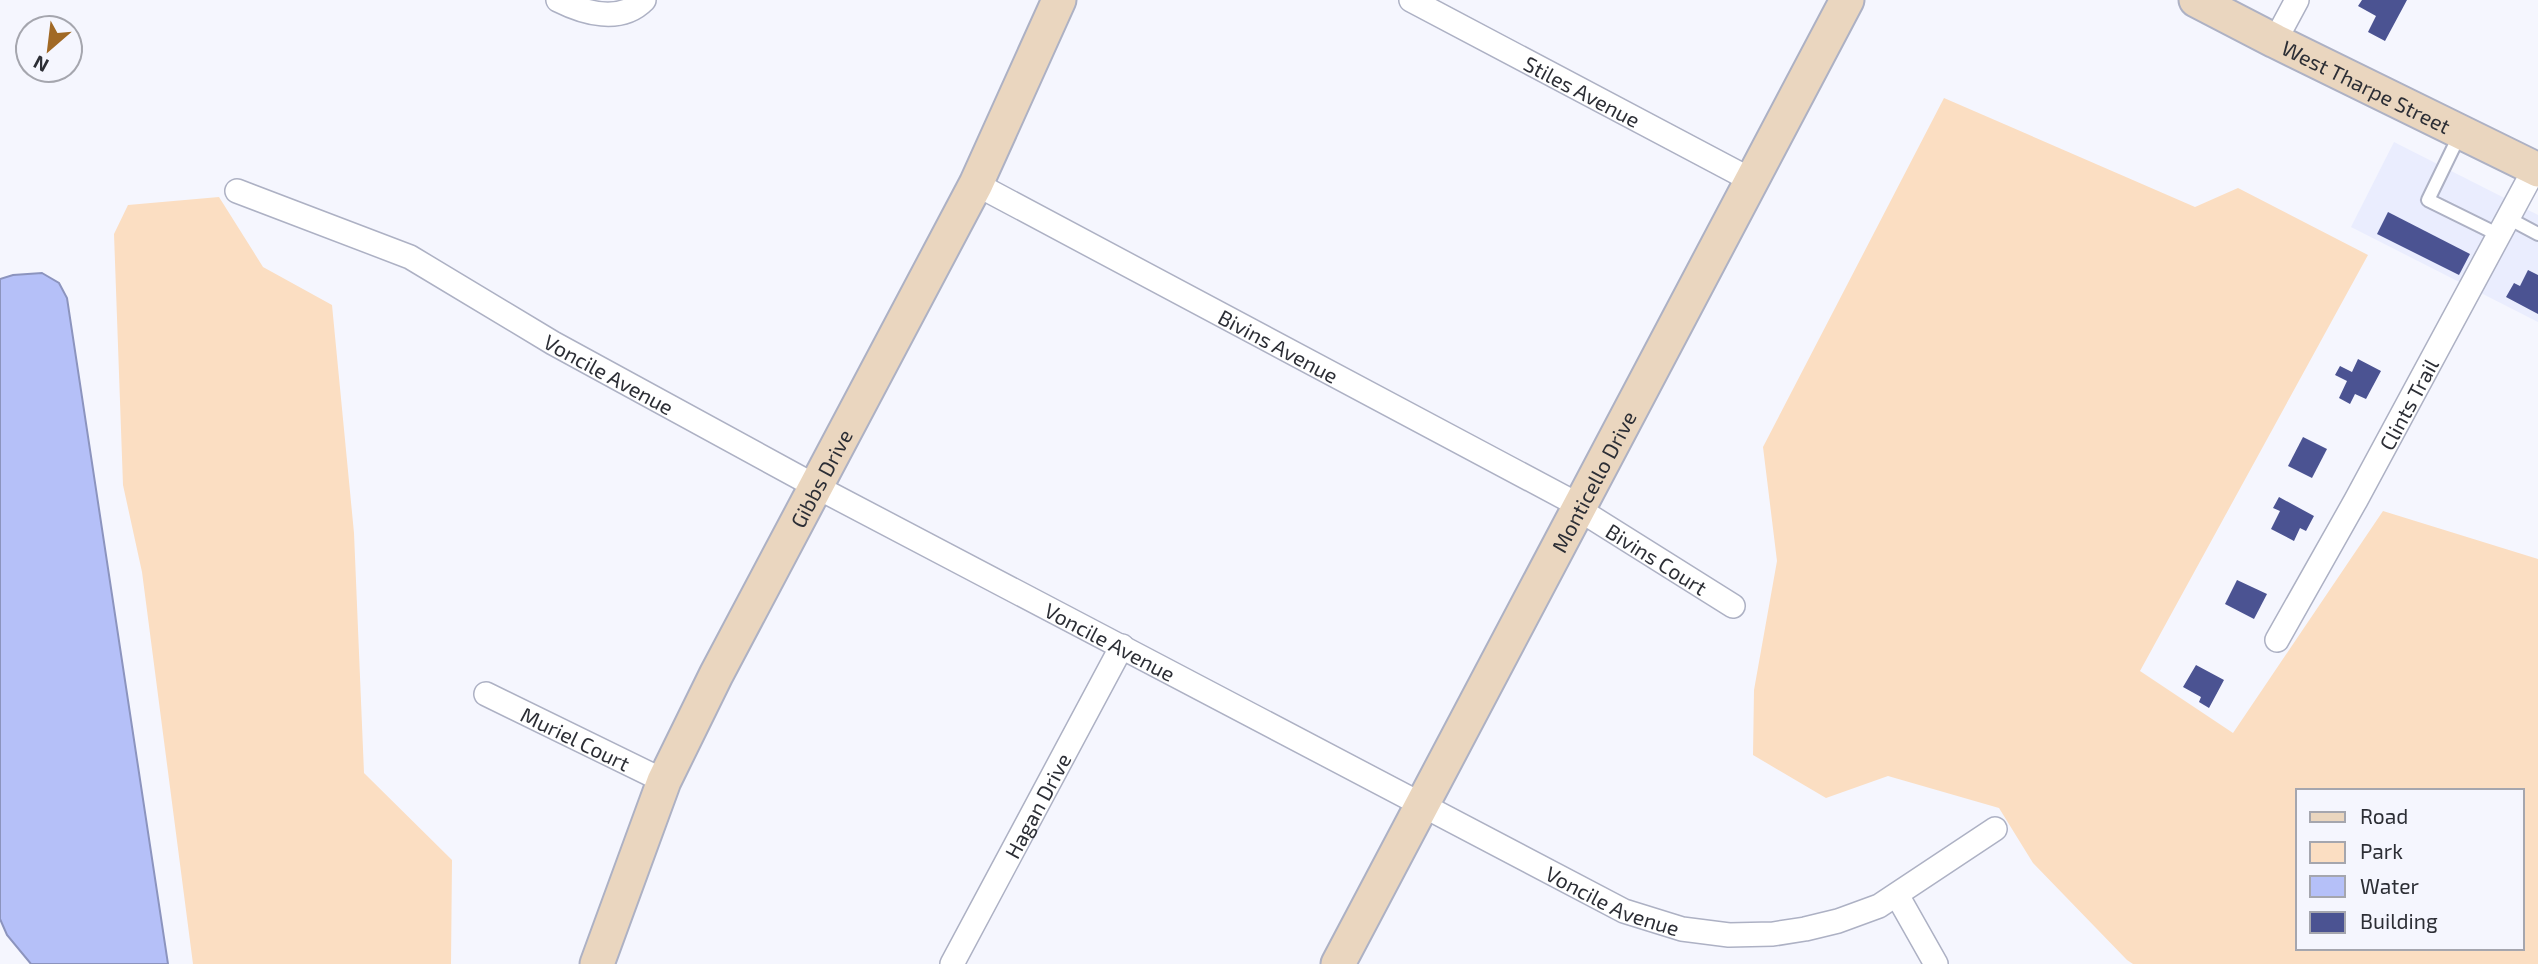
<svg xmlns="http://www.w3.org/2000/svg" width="2538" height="964" viewBox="0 0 2538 964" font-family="'Exo 2',sans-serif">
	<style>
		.built { fill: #eaedfe }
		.green { fill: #fbdec2; fill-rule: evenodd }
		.water { fill: #b5c0f8; stroke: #8c94be; stroke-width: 2 }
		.building { fill: #4b5392 }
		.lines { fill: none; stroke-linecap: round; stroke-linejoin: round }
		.lane-casing { stroke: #adb1c4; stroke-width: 16 }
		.street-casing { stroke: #adb1c4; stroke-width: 26 }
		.secondary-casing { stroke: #adb1c4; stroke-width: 37 }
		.lane { stroke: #fff; stroke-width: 12 }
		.street { stroke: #fff; stroke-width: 23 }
		.secondary { stroke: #ead6bf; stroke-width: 33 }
		.labels { text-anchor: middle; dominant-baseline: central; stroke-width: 7; stroke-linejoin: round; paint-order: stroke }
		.street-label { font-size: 21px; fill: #2c2e35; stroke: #f5f6fe }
	</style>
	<rect width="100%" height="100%" fill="#f5f6fe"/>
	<polygon class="built" points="2394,142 2538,215 2538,322 2351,227"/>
	<g class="green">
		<path d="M1944 98 2195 207 2238 188 2368 255 2140 671 2233 733 2383 511 2538 559V964H2133L2127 960 2033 863 1999 808 1888 776 1826 798 1753 755 1754 690 1777 561 1763 447ZM2298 791H2522V948H2298Z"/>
		<polygon points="219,197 263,267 332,305 354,533 364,773 452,860 451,964 193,964 142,572 123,485 114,234 128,205"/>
	</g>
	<polygon class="water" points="42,273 59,283 67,298 168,964 31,964 7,935 0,919 0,279 13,275"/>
	<g class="building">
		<polygon points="2362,0 2407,0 2385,41 2368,32 2376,16 2358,6"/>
		<polygon points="2388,212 2470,254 2459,275 2377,234"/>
		<polygon points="2528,270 2538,275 2538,314 2506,297 2514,283 2520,286"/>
		<polygon points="2358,359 2381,371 2366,399 2355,394 2350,404 2339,398 2347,381 2335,375 2340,366 2352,372"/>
		<polygon points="2303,437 2327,449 2312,478 2288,466"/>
		<polygon points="2279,497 2314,516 2306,531 2300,528 2294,541 2271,529 2280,511 2273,508"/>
		<polygon points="2237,580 2267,594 2254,619 2225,604"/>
		<polygon points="2196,665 2224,680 2209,708 2199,702 2201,697 2183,687"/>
	</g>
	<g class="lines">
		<g class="lane-casing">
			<g id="lane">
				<polyline points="2461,132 2428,200 2499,235"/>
				<polyline points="2508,218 2538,234"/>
			</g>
		</g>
		<g class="street-casing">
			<g id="street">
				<path d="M558 0C584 13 620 24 644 0"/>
				<path id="s1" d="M1411 0 1753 181"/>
				<polyline points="2275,41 2297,0"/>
				<path id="s2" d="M976 184 1582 507"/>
				<path id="s3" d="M237 191 410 257 553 343 815 486 1624 911 1682 929 1729 935 1773 934 1805 929 1838 921 1879 906 1995 829"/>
				<path id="s4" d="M1580 510 1733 606"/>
				<path id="s5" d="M2277 640 2356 500 2535 168"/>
				<path id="s6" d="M486 694 664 781"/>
				<polyline points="1897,895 1936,964"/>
				<path id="s7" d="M952 964 1122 646"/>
			</g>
		</g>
		<g class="secondary-casing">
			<g id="secondary">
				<path id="s8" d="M2196 0 2275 41 2538 170"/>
				<path id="s9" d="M597 964 664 781 716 675 976 184 1059 0"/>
				<path id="s10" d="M1338 964 1847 0"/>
			</g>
		</g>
		<use href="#lane" class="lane"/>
		<use href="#street" class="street"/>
		<use href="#secondary" class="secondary"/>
	</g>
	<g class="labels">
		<g class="street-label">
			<text stroke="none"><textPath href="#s8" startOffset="191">West Tharpe Street</textPath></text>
			<text stroke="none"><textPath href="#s1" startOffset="194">Stiles Avenue</textPath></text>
			<text stroke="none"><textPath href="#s2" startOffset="343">Bivins Avenue</textPath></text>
			<text stroke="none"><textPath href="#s3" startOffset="416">Voncile Avenue</textPath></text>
			<text stroke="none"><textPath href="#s5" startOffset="270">Clints Trail</textPath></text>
			<text stroke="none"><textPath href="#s9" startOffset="536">Gibbs Drive</textPath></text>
			<text stroke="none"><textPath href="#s10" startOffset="546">Monticello Drive</textPath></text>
			<text stroke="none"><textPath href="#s4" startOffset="91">Bivins Court</textPath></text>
			<text stroke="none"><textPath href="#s3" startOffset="984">Voncile Avenue</textPath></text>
			<text stroke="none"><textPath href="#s6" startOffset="100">Muriel Court</textPath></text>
			<text stroke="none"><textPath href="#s7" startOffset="180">Hagan Drive</textPath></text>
			<text stroke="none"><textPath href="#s3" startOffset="1550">Voncile Avenue</textPath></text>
		</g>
	</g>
	<rect x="2296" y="789" width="228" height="161" fill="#f5f6fe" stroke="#a5a6ae" stroke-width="2"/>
	<rect x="2310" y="812" width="35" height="10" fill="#ead6bf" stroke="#a5a6ae" stroke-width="2"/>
	<text x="2360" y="824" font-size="21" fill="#2c2e35">Road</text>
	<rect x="2310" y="842" width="35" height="21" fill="#fbdec2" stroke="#a5a6ae" stroke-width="2"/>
	<text x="2360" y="859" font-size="21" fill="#2c2e35">Park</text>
	<rect x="2310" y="876" width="35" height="21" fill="#b5c0f8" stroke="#a5a6ae" stroke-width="2"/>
	<text x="2360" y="894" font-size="21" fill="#2c2e35">Water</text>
	<rect x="2310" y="912" width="35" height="21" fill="#4b5392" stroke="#a5a6ae" stroke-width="2"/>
	<text x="2360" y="929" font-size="21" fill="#2c2e35">Building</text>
	<g transform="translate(49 49) rotate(208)"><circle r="33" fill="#f5f6fe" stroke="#a5a6ae" stroke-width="2"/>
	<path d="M0-5L12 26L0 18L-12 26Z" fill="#a16925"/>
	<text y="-10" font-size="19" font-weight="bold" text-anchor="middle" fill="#2c2e35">N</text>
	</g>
</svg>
